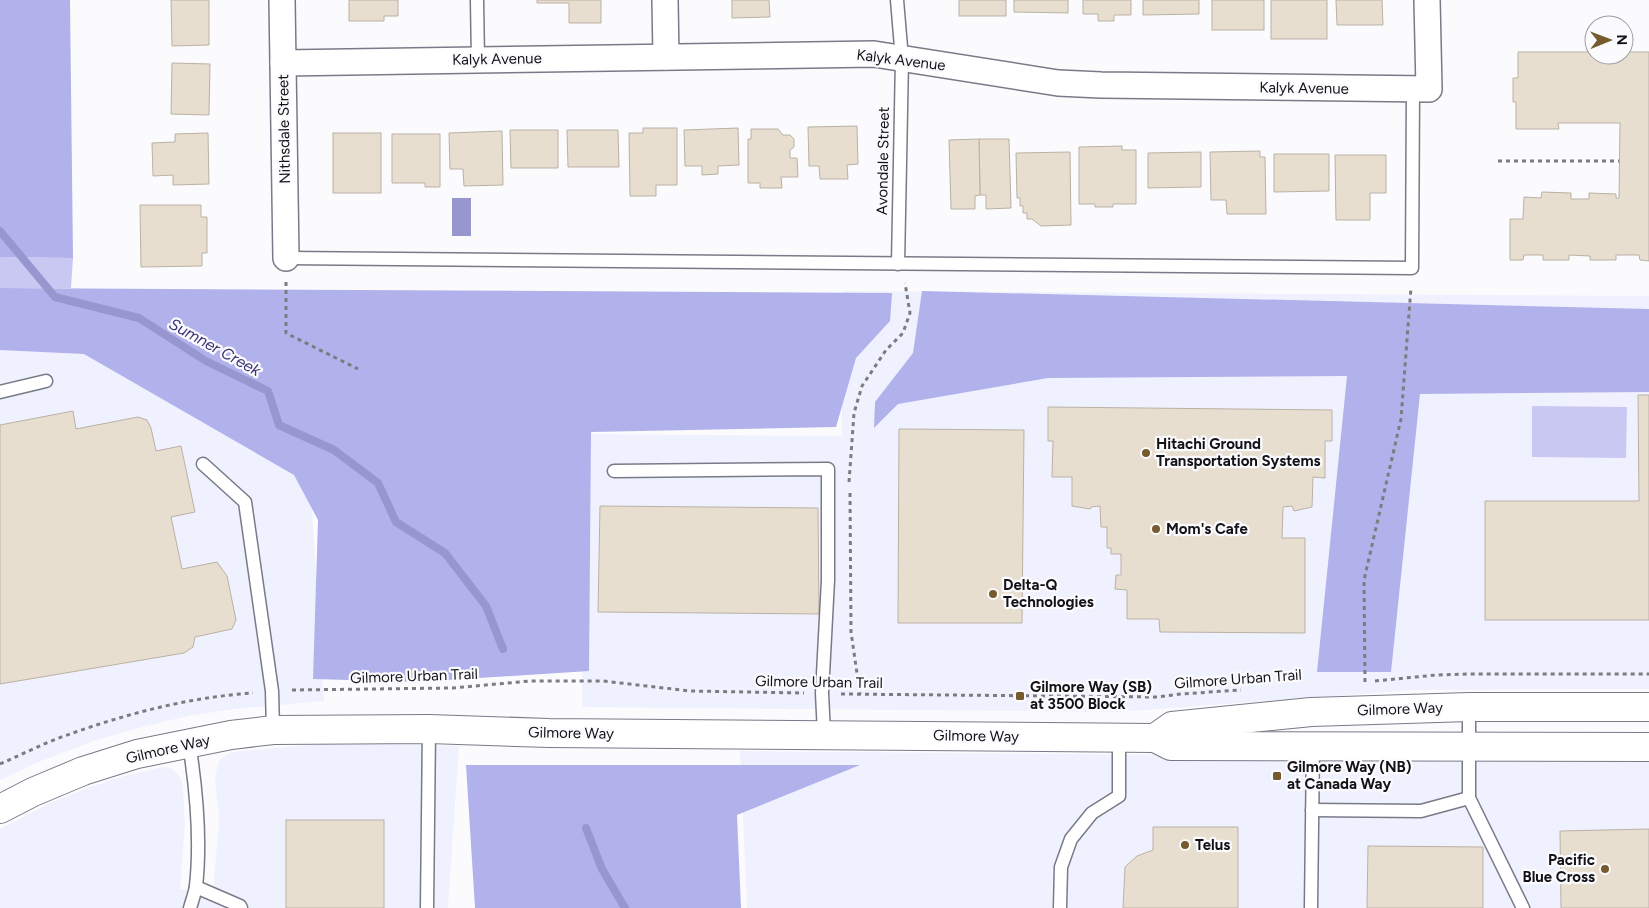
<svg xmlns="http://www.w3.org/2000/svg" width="1649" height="908" viewBox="0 0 1649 908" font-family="Figtree,sans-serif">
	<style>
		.built { fill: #f0f1fe }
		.green { fill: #c8c8f3 }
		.forest { fill: #b1b1eb }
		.water { fill: #9796cf }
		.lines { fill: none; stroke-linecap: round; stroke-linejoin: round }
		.stream { stroke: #9796cf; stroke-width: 8 }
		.building { fill: #e7ded0; stroke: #bab1a5 }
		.service-casing { stroke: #797a87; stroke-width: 15 }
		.minor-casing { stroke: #797a87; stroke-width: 28 }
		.tertiary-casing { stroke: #797a87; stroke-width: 30 }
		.path { stroke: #7c7c80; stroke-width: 3; stroke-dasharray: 4 4; stroke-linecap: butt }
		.service { stroke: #fff; stroke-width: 12 }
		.minor { stroke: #fff; stroke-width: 25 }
		.tertiary { stroke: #fff; stroke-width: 28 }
		.poi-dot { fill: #775a2e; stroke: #fbfbfe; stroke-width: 2 }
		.labels { text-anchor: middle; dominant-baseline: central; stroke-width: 4.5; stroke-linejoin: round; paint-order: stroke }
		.street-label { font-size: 15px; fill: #121217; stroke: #fbfbfe }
		.poi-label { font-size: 15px; font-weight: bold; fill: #121217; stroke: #fbfbfe; text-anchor: start }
		.water-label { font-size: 16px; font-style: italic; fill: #393175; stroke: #fbfbfe }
	</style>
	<rect width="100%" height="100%" fill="#fbfbfe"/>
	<g class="built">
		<polygon points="842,291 1649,296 1649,689 1414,690 1118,712 582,707 584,434 842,436"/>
		<polygon points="0,341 131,341 310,475 324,701 234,709 188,716 142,727 91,742 41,761 0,780"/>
		<polygon points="330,743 459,746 448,908 0,908 0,829 48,804 85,789 117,778 162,767 171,768 178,774 182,782 183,791 185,823 180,889 213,893 219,819 215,778 218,763 222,758 231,752"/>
		<polygon points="740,751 1649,759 1649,908 747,908"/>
	</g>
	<g class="green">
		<polygon points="0,257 73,258 71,288 0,288"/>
		<polygon points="1532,406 1627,407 1626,458 1532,457"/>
	</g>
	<g class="forest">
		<polygon points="0,0 70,0 73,258 0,257"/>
		<polygon points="0,288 892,293 890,321 856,358 836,427 591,432 589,671 418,682 313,679 318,520 294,475 84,354 0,350"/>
		<polygon points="922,291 1649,309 1649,392 1420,394 1391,672 1317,672 1347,376 1048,378 898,404 874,428 875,402 913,353"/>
		<polygon points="466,765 860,765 737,815 741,908 475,908"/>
	</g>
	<rect class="water" x="452" y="198" width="19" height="38"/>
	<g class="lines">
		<g class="stream">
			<polyline points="0,231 55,297 139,318 206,361 268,391 279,425 334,450 378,483 396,522 445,553 486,606 503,649"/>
			<polyline points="586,828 602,869 625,908"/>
		</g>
	</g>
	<g class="building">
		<polygon points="171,0 209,0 209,45 172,46"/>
		<polygon points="349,0 398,0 398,16 384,16 384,21 349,21"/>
		<polygon points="537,0 601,0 601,23 569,23 569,3 537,3"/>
		<polygon points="732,0 769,0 770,17 732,18"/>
		<rect x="959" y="0" width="47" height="16"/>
		<polygon points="1014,0 1068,0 1068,13 1014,12"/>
		<polygon points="1083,0 1131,0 1131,15 1114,15 1114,21 1098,21 1098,14 1083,14"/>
		<polygon points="1143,0 1199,0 1199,14 1143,15"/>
		<rect x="1212" y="0" width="52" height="30"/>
		<rect x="1271" y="0" width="56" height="39"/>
		<polygon points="1336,0 1382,0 1383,25 1337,25"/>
		<polygon points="1518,52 1594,52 1594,55 1624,55 1624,52 1649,52 1649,261 1640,260 1639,255 1616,255 1616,260 1590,260 1590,256 1569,255 1569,260 1543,260 1543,255 1524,255 1523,260 1510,260 1510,219 1523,219 1524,197 1541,198 1542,192 1571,193 1571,199 1589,199 1589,193 1616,194 1616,198 1619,198 1620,123 1558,123 1559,129 1516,129 1516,102 1513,102 1513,78 1518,78"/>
		<polygon points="172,63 210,64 209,115 171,114"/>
		<polygon points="857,126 858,164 847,165 848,179 820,179 819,166 809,166 808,127"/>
		<polygon points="643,128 677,128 677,185 656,185 656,196 630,196 629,133 643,133"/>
		<polygon points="738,128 739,165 718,166 718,174 702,175 702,166 685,166 684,130"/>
		<polygon points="751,129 778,129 783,135 790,135 794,139 794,147 790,150 790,158 797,158 798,177 781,177 782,188 760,188 760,183 748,183 748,139 751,139"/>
		<polygon points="510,130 558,130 558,168 511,168"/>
		<polygon points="567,130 618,130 619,167 568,167"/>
		<polygon points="502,131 503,185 464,186 463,169 450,169 449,133"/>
		<polygon points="208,133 209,184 173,185 173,175 153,176 152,143 175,142 175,134"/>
		<rect x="333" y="133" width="48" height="60"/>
		<polygon points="392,134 440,134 440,187 425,187 425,183 392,183"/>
		<polygon points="979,139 1009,139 1011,208 986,209 986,195 980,195"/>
		<polygon points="979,139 980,195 975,196 975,209 951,209 949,140"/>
		<polygon points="1122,146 1122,150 1136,150 1136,204 1113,204 1113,207 1095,207 1095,204 1079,204 1079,147"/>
		<polygon points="1260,151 1260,157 1265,157 1266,214 1227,214 1226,200 1211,200 1210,152"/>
		<polygon points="1070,152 1071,225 1041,226 1032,219 1027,219 1027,213 1023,213 1023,206 1020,206 1020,198 1017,198 1016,153"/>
		<polygon points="1201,152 1201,187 1148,188 1148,153"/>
		<polygon points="1274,154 1329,154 1329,191 1274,192"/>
		<polygon points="1335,155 1386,155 1386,193 1370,193 1370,220 1336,220"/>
		<polygon points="140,205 201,205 201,217 207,217 207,253 202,253 202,266 141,267"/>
		<polygon points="1638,395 1649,395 1649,620 1485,620 1485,501 1639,501"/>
		<polygon points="1048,407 1332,410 1332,441 1325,441 1325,478 1313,477 1312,507 1294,511 1292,506 1283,507 1282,538 1305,538 1305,633 1160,632 1159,619 1127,619 1127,590 1115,589 1116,575 1121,575 1121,554 1111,554 1111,548 1107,548 1107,527 1101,527 1100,506 1091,507 1090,509 1072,506 1072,477 1052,477 1053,441 1048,441"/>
		<polygon points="73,411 76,429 138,417 147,420 151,428 156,451 181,446 195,512 171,517 182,569 217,562 227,576 236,620 232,629 195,637 193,647 184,653 0,684 0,425"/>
		<polygon points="899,429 1024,430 1022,623 898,623"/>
		<polygon points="600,506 818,508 819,614 598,612"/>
		<rect x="286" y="820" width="98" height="88"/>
		<polygon points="1153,827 1238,827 1238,908 1123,908 1125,867 1137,856 1153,850"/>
		<polygon points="1649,829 1649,908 1561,908 1560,831"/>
		<polygon points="1368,846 1483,847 1483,908 1367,908"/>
	</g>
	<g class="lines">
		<g class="service-casing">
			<g id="service">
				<polyline points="477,0 478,60"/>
				<polyline points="897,0 902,59 898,264"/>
				<polyline points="286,258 1412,268 1413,89"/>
				<polyline points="0,392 46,381"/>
				<polyline points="203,464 245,502 272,691 273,730"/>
				<polyline points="614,471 828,469 828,580 822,693 824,734"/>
				<polyline points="1469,707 1469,798 1523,908"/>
				<path d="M189 743C196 787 201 841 196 886 195 893 192 901 190 908"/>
				<polyline points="1312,810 1421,811 1469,798"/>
				<polyline points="196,887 240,906 241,908"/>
				<polyline points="427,908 429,729"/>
				<polyline points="1060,908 1061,867 1071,839 1092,813 1119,796 1119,738"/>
				<polyline points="1311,908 1313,746"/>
			</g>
		</g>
		<g class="minor-casing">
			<g id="minor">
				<polyline points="282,0 286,258"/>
				<polyline points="665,0 666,57"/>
				<polyline points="283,63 874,54 1058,83 1101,85 1429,89 1427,0"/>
			</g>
		</g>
		<g class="tertiary-casing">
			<g id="tertiary">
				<polyline points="1155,738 1172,726 1311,712 1469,707 1649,707"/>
				<polyline points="0,809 33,792 83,771 137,754 231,735 273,730 429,729 549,733 1155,738 1171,746 1649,747"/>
			</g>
		</g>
		<g class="path">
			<polyline points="1498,161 1619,161"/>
			<polyline points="286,282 286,333 358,369"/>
			<polyline points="849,482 854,413 862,386 886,350 903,333 910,313 905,283"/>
			<polyline points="850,493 851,632 860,694"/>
			<polyline points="1375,681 1436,675 1467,674 1649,674"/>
			<polyline points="1365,682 1364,580 1401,419 1411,287"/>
			<polyline points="292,690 453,688 530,681 603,681 690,691 804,693"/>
			<polyline points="841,694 1158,697 1180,694 1241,690"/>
			<path d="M0 764C23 754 46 742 70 734 129 713 191 697 253 693"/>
		</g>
		<use href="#service" class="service"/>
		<use href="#minor" class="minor"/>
		<use href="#tertiary" class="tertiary"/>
	</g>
	<g class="poi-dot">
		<circle cx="1146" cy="453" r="5"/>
		<circle cx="1156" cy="529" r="5"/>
		<circle cx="993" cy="594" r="5"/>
		<rect x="1015" y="691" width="10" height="10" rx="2.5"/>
		<rect x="1272" y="771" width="10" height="10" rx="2.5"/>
		<circle cx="1185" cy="845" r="5"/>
		<circle cx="1605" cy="869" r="5"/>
	</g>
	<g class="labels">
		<g class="street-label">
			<text transform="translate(497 59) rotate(-1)">Kalyk Avenue</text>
			<text transform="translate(901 60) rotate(7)">Kalyk Avenue</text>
			<text transform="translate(1304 88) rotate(1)">Kalyk Avenue</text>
			<text transform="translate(284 129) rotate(-91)">Nithsdale Street</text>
			<text transform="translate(883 161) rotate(-89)">Avondale Street</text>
			<text transform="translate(414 676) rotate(-2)">Gilmore Urban Trail</text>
			<text transform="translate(1238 679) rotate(-4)">Gilmore Urban Trail</text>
			<text transform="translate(819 682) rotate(1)">Gilmore Urban Trail</text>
			<text transform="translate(1400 709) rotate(-2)">Gilmore Way</text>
			<text transform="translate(571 733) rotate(1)">Gilmore Way</text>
			<text transform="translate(976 736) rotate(1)">Gilmore Way</text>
			<text transform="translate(168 749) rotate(-13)">Gilmore Way</text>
		</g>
		<g class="poi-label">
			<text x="1156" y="444">Hitachi Ground<tspan x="1156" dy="17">Transportation Systems</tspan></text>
			<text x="1166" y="529">Mom's Cafe</text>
			<text x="1003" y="585">Delta-Q<tspan x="1003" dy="17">Technologies</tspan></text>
			<text x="1030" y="687">Gilmore Way (SB)<tspan x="1030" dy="17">at 3500 Block</tspan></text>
			<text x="1287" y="767">Gilmore Way (NB)<tspan x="1287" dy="17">at Canada Way</tspan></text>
			<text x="1195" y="845">Telus</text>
			<text x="1595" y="860" text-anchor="end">Pacific<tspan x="1595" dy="17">Blue Cross</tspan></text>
		</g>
		<g class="water-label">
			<text transform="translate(215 347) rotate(29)">Sumner Creek</text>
		</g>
	</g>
	<g transform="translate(1609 40) rotate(89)"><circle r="24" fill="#fbfbfe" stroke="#9e9ea2"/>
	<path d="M0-4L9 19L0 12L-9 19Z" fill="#775a2e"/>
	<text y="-8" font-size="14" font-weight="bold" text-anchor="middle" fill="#121217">N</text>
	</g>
</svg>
